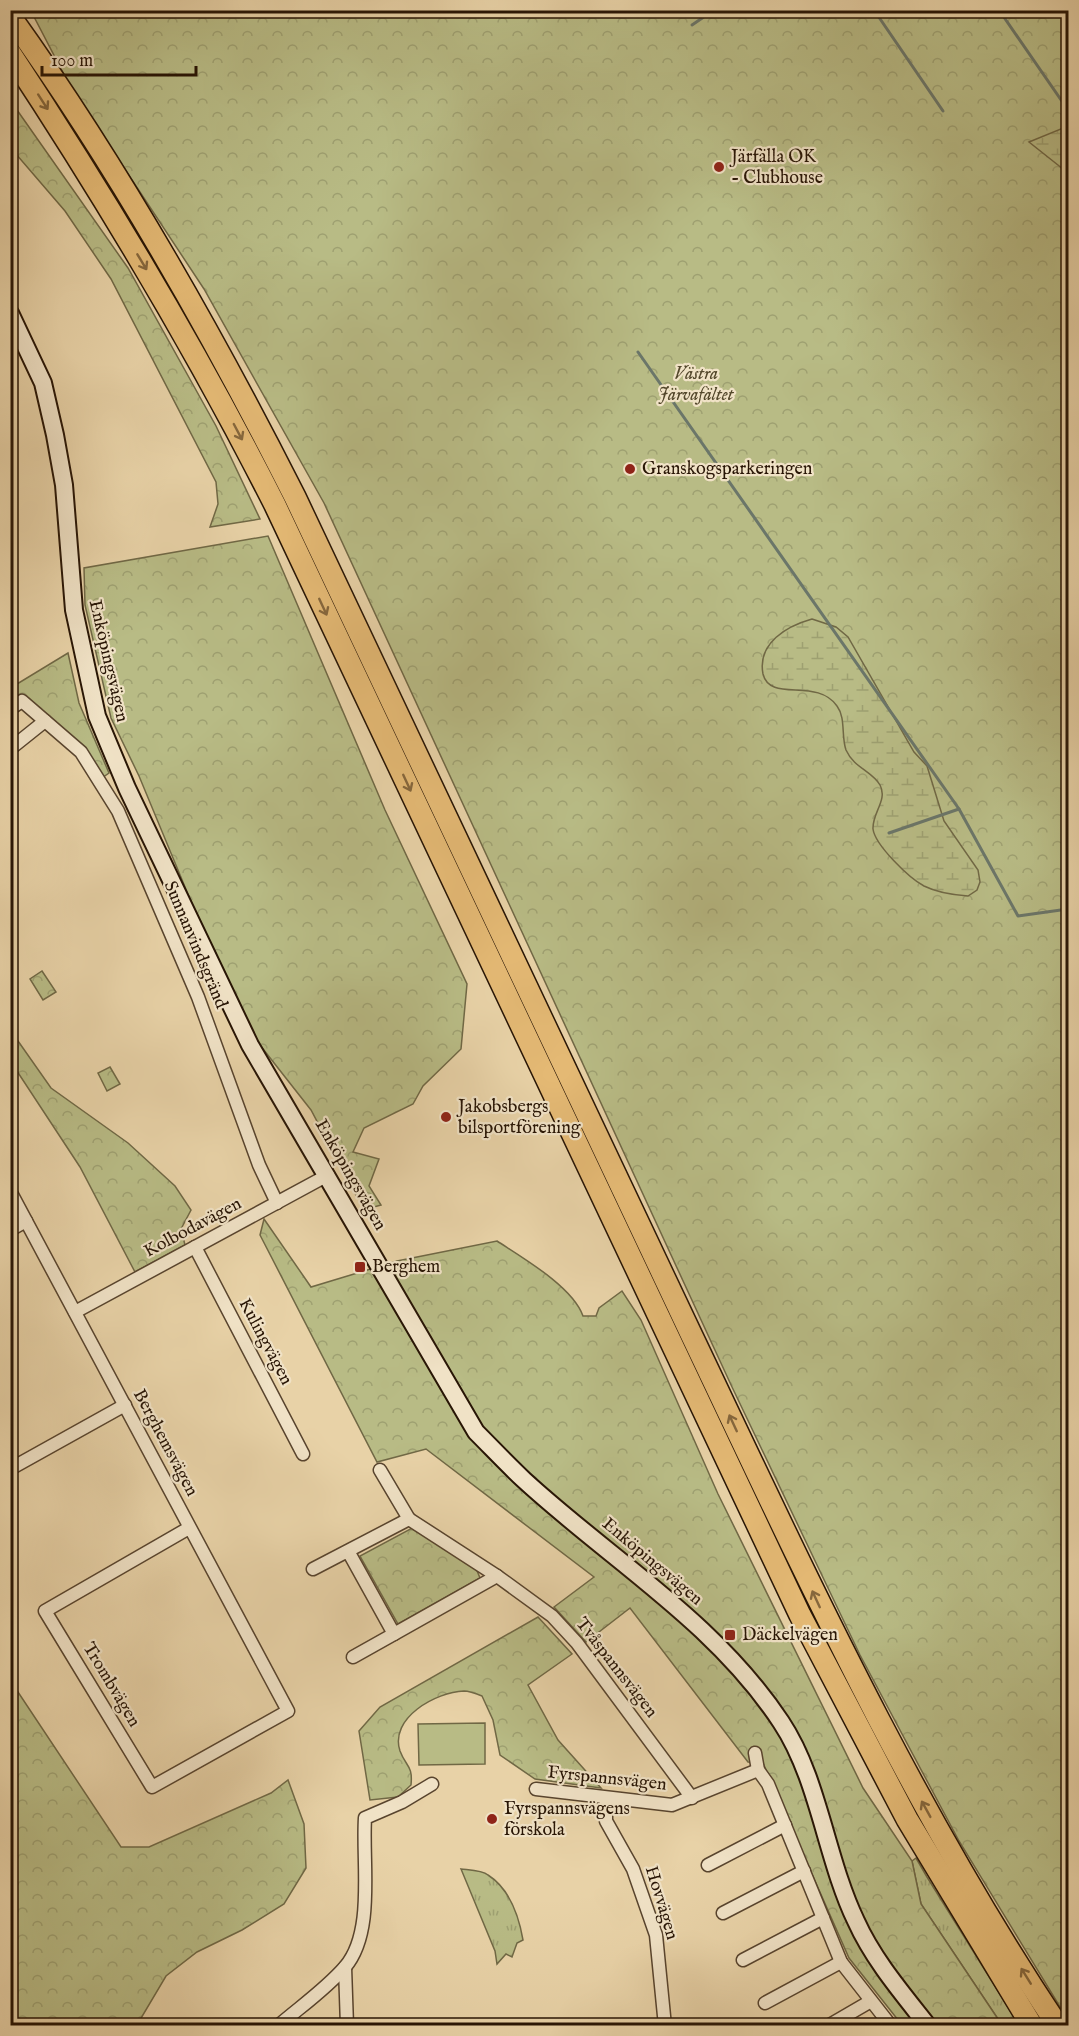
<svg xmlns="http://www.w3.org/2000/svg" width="1079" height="2036" viewBox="0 0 1079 2036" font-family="'IM FELL English',serif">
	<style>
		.grass { fill: url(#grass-tufts); stroke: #706845; stroke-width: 1.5 }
		.forest { fill: url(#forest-crowns); stroke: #706845; stroke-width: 1.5 }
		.wetland { fill: url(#wetland-marsh); stroke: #706845; stroke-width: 1.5 }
		.pitch { fill: #b8bb85; stroke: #706845; stroke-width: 1.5 }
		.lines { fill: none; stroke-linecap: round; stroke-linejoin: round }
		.stream { stroke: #6b7669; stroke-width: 3 }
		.street-casing { stroke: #58442e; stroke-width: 15 }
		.secondary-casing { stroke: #281505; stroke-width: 20 }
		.highway-casing { stroke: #281505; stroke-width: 24 }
		.street { stroke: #f0e2c6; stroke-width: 12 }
		.secondary { stroke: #f0e2c6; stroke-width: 16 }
		.highway { stroke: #e4b974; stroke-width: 21 }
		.oneway { stroke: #86673c }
		.poi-dot { fill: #8f2418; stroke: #f0e2c6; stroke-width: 2 }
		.labels { text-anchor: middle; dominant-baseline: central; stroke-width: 4.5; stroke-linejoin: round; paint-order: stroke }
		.poi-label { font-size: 18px; fill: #281505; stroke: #f0e2c6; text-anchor: start }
		.park-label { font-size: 18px; font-style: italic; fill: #53472b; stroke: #f0e2c6 }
		.street-label { font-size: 18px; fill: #281505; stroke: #f0e2c6 }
	</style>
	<defs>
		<pattern id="grass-tufts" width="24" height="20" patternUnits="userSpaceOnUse" patternTransform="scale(1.5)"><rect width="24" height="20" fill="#b8bb85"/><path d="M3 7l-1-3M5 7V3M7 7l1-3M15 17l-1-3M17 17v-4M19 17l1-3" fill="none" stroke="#9ea071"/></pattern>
		<pattern id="forest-crowns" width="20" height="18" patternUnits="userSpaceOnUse" patternTransform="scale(1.5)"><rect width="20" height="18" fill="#b8bb85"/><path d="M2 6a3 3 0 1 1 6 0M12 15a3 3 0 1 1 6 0" fill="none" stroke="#9ea071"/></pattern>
		<pattern id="wetland-marsh" width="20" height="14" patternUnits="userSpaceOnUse" patternTransform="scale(1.5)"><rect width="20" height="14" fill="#b8bb85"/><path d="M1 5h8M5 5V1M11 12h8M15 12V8" fill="none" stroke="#9ea071"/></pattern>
	</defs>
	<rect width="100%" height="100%" fill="#e8d2a7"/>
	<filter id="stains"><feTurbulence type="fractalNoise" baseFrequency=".00333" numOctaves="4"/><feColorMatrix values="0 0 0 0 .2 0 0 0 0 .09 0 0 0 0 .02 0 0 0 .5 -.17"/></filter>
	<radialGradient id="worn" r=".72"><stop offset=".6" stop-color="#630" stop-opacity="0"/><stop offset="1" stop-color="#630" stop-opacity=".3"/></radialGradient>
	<g class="grass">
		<polygon points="916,1858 927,1877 1019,2025 1002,2025 921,1904 912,1861"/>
		<path d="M461 1869C469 1870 482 1870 488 1875 510 1889 519 1917 523 1940L517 1943 512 1957 506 1954 497 1964 495 1951Z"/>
	</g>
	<g class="forest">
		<polygon points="31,11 1068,11 1068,2020 959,1841 860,1655 732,1387 324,503 204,289 70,86"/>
		<polygon points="10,100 128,268 216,426 260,519 210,527 218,504 216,482 111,279 65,211 16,154 11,158"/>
		<polygon points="268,536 385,810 467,984 461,1049 423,1086 413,1104 364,1128 353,1152 379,1159 369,1186 381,1205 374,1207 357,1197 311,1110 256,1040 207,940 139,776 111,718 85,605 84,568"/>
		<polygon points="68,653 79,703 109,773 99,780 81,752 22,701 12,687"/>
		<polygon points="42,971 56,992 43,1000 30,979"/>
		<polygon points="11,1031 51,1088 128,1143 175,1186 191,1210 181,1229 185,1245 135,1272 80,1167 11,1062"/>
		<polygon points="110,1067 120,1084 107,1091 98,1073"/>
		<path d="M264 1219 311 1287 397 1261 497 1241C523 1258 573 1287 583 1316H596L599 1308 622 1291 641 1320 718 1494 863 1788 912 1861 921 1904 1002 2025H902L849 1958 763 1763 748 1762 630 1608 586 1642 554 1607 594 1577 426 1449 377 1462 260 1235Z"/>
		<polygon points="414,1527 475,1566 480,1578 398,1624 360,1556"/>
		<path d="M538 1617 572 1654 528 1685 558 1740 601 1788 535 1779 500 1755 493 1720 482 1696C477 1694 469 1691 464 1691 436 1692 389 1718 400 1751 406 1767 413 1765 411 1785L398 1797 370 1800 359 1731 380 1707Z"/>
		<polygon points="10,1680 121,1847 149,1847 271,1793 288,1780 304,1824 306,1868 284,1904 242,1930 197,1952 166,1976 137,2025 11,2025"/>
	</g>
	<g class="wetland">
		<polygon points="1068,126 1068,173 1029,142"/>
		<path d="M812 619 836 627 848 637 914 752 927 766 944 821 978 870 980 882 977 890 968 896C954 895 936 892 924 886 909 878 875 845 873 829 872 813 888 800 880 785 872 771 854 768 846 750 841 736 846 718 837 706 817 677 770 703 763 674 757 643 787 626 812 619Z"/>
	</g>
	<polygon class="pitch" points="485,1723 485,1764 419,1765 418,1724"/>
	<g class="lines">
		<g class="stream">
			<polyline points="874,10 943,111"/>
			<polyline points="999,10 1068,110"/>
			<polyline points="692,25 714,10"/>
			<polyline points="638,352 959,809"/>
			<polyline points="889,833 959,809 1018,916 1068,909"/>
		</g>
		<g class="street-casing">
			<g id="street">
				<polyline points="10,709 22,701 81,752 118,811 198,997 259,1165 277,1203"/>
				<polyline points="10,749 45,721"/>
				<polyline points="10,1191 288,1711 152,1787 45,1611 189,1528"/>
				<polyline points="10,1230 26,1221"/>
				<polyline points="195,1247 303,1454"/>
				<polyline points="75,1312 328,1175"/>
				<polyline points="10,1469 125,1405"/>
				<polyline points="380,1470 409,1519"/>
				<polyline points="313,1569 409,1519 497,1576 394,1634 348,1551"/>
				<polyline points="497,1576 552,1616 577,1643 692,1798"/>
				<polyline points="353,1657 394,1634"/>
				<polyline points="755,1753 758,1770 768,1784 841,1962 891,2026"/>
				<polyline points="536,1789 672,1805 758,1770"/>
				<polyline points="606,1798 606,1821 633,1869 656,1935 665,2026"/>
				<polyline points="708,1865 785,1825"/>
				<polyline points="723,1913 804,1871"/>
				<polyline points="743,1960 823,1918"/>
				<polyline points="345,1967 347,2026"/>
				<polyline points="765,2003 841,1962"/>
				<path d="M278 2026C300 2007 326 1989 345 1967 375 1932 362 1863 365 1818L402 1802 432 1784"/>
				<polyline points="828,2026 871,2001"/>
			</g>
		</g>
		<g class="secondary-casing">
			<path id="secondary" d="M10 313 43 383 55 435 64 485 74 610 97 716 127 788 250 1045 476 1432C492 1448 508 1465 524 1480 611 1560 715 1622 781 1722 819 1779 826 1859 856 1921 873 1959 902 1993 928 2026"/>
		</g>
		<g class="highway-casing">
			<g id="highway">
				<path d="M10 16C119 168 211 331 295 497 428 777 559 1056 692 1336 804 1571 912 1808 1058 2026"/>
				<path d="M10 53C107 200 196 349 275 505L800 1615 907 1819 1032 2026"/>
			</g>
		</g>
		<use href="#street" class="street"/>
		<use href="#secondary" class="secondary"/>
		<use href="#highway" class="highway"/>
	</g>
	<defs><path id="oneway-shaft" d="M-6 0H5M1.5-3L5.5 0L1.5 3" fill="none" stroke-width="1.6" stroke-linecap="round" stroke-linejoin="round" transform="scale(1.5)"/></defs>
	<g class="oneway">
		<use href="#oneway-shaft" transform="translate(43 102) rotate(57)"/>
		<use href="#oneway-shaft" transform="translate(142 262) rotate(59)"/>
		<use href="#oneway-shaft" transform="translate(238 432) rotate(62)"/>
		<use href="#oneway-shaft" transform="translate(323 607) rotate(65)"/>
		<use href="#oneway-shaft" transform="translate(407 783) rotate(65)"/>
		<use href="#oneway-shaft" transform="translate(733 1423) rotate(-115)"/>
		<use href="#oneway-shaft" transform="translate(816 1599) rotate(-115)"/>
		<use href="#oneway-shaft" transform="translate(926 1809) rotate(-119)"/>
		<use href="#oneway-shaft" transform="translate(1026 1976) rotate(-122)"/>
	</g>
	<g class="poi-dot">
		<circle cx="719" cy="167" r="6"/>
		<circle cx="630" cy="469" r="6"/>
		<circle cx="446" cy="1117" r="6"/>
		<rect x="354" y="1261" width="12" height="12" rx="3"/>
		<rect x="724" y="1629" width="12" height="12" rx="3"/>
		<circle cx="492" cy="1819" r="6"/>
	</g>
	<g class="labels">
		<g class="poi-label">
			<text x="731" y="157">Järfälla OK<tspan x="731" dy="21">- Clubhouse</tspan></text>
			<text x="642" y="469">Granskogsparkeringen</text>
			<text x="458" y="1107">Jakobsbergs<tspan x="458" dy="21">bilsportförening</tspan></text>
			<text x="372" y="1267">Berghem</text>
			<text x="742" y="1635">Däckelvägen</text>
			<text x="504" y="1809">Fyrspannsvägens<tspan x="504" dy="21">förskola</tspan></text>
		</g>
		<g class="park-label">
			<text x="696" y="374">Västra<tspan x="696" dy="21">Järvafältet</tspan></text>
		</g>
		<g class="street-label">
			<text transform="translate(108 661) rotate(77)">Enköpingsvägen</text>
			<text transform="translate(195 945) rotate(67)">Sunnanvindsgränd</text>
			<text transform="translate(350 1175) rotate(60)">Enköpingsvägen</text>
			<text transform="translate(193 1228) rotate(-28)">Kolbodavägen</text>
			<text transform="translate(265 1342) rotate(62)">Kulingvägen</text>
			<text transform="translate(165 1443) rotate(62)">Berghemsvägen</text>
			<text transform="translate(652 1562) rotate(40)">Enköpingsvägen</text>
			<text transform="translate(616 1668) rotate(52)">Tvåspannsvägen</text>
			<text transform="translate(111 1685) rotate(59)">Trombvägen</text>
			<text transform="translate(607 1779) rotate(6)">Fyrspannsvägen</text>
			<text transform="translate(661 1903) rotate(73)">Hovvägen</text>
		</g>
	</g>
	<rect width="1079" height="2036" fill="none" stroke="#e8d2a7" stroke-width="36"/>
	<rect x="12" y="12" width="1055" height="2012" fill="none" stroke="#281505" stroke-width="3"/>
	<rect x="18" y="18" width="1043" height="2000" fill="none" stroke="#281505" stroke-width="1.5"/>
	<path d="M42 66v9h154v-9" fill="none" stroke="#281505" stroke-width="3"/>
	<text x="51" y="66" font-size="18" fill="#281505" stroke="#f0e2c6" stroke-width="4.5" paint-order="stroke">100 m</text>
	<rect width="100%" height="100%" filter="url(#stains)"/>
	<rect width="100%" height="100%" fill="url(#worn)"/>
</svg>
